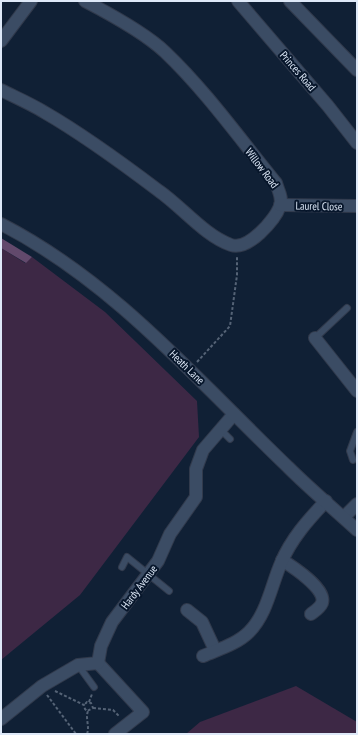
<svg xmlns="http://www.w3.org/2000/svg" width="358" height="735" viewBox="0 0 358 735" font-family="'PT Sans Narrow',sans-serif">
	<style>
		.green { fill: #3d2845 }
		.forest { fill: #62496c }
		.lines { fill: none; stroke-linecap: round; stroke-linejoin: round }
		.lane-casing { stroke: #313a4c; stroke-width: 8 }
		.street-casing { stroke: #313a4c; stroke-width: 14 }
		.secondary-casing { stroke: #313a4c; stroke-width: 14 }
		.path { stroke: #556376; stroke-width: 2; stroke-dasharray: 3 2; stroke-linecap: butt }
		.lane { stroke: #3b4c64; stroke-width: 6 }
		.street { stroke: #3b4c64; stroke-width: 12 }
		.secondary { stroke: #3b4c64; stroke-width: 12 }
		.labels { text-anchor: middle; dominant-baseline: central; stroke-width: 4; stroke-linejoin: round; paint-order: stroke }
		.street-label { font-size: 11px; fill: #dee9f8; stroke: #07162b }
	</style>
	<rect width="100%" height="100%" fill="#102035"/>
	<g class="green">
		<polygon points="1,248 25,263 32,257 105,312 197,401 199,437 80,595 1,660"/>
		<polygon points="296,686 357,722 357,734 186,734 200,722"/>
	</g>
	<polygon class="forest" points="1,238 32,257 26,263 1,248"/>
	<g class="lines">
		<g class="lane-casing">
			<g id="lane">
				<polyline points="315,338 347,308"/>
				<polyline points="220,429 230,439"/>
				<polyline points="353,460 350,451 357,432"/>
				<polyline points="122,567 127,557 169,591"/>
				<polyline points="78,665 94,687"/>
			</g>
		</g>
		<g class="street-casing">
			<g id="street">
				<polyline points="290,1 357,70"/>
				<polyline points="1,41 31,1"/>
				<path d="M1 90C15 97 31 104 44 112 84 135 122 163 159 191 182 207 205 236 231 245 248 251 275 220 280 206 283 198 278 190 276 183 240 139 206 91 165 52 145 33 110 14 85 1"/>
				<polyline points="280,205 357,206"/>
				<polyline points="315,338 357,391"/>
				<polyline points="344,517 357,504"/>
				<path d="M282 560C293 567 327 589 322 603 320 608 315 611 311 614"/>
				<polyline points="187,610 202,622 215,650"/>
				<path d="M203 656C219 649 237 644 249 632 267 614 271 586 281 563 291 539 308 520 326 501"/>
				<polyline points="98,663 143,712 115,734"/>
				<polyline points="1,719 42,686 78,665 98,663 101,646 112,622 158,561 170,534 196,497 196,469 203,450 234,414"/>
			</g>
		</g>
		<g class="secondary-casing">
			<g id="secondary">
				<polyline points="238,1 328,106 357,143"/>
				<path d="M1 224C114 282 197 380 288 467 310 489 334 509 357 530"/>
			</g>
		</g>
		<g class="path">
			<polyline points="197,362 230,326 237,275 237,256"/>
			<polyline points="55,691 84,705 85,709 87,711 93,708 91,703 87,702 84,705"/>
			<polyline points="47,695 76,734"/>
			<polyline points="89,702 92,694"/>
			<polyline points="93,708 113,710 119,716"/>
			<path d="M87 734C90 726 85 719 88 711"/>
		</g>
		<use href="#lane" class="lane"/>
		<use href="#street" class="street"/>
		<use href="#secondary" class="secondary"/>
	</g>
	<g class="labels">
		<g class="street-label">
			<text transform="translate(298 71) rotate(49)">Princes Road</text>
			<text transform="translate(262 168) rotate(53)">Willow Road</text>
			<text transform="translate(319 206) rotate(1)">Laurel Close</text>
			<text transform="translate(187 367) rotate(44)">Heath Lane</text>
			<text transform="translate(139 587) rotate(-53)">Hardy Avenue</text>
		</g>
	</g>
	<rect width="358" height="735" fill="none" stroke="#dee9f8" stroke-width="4"/>
</svg>
